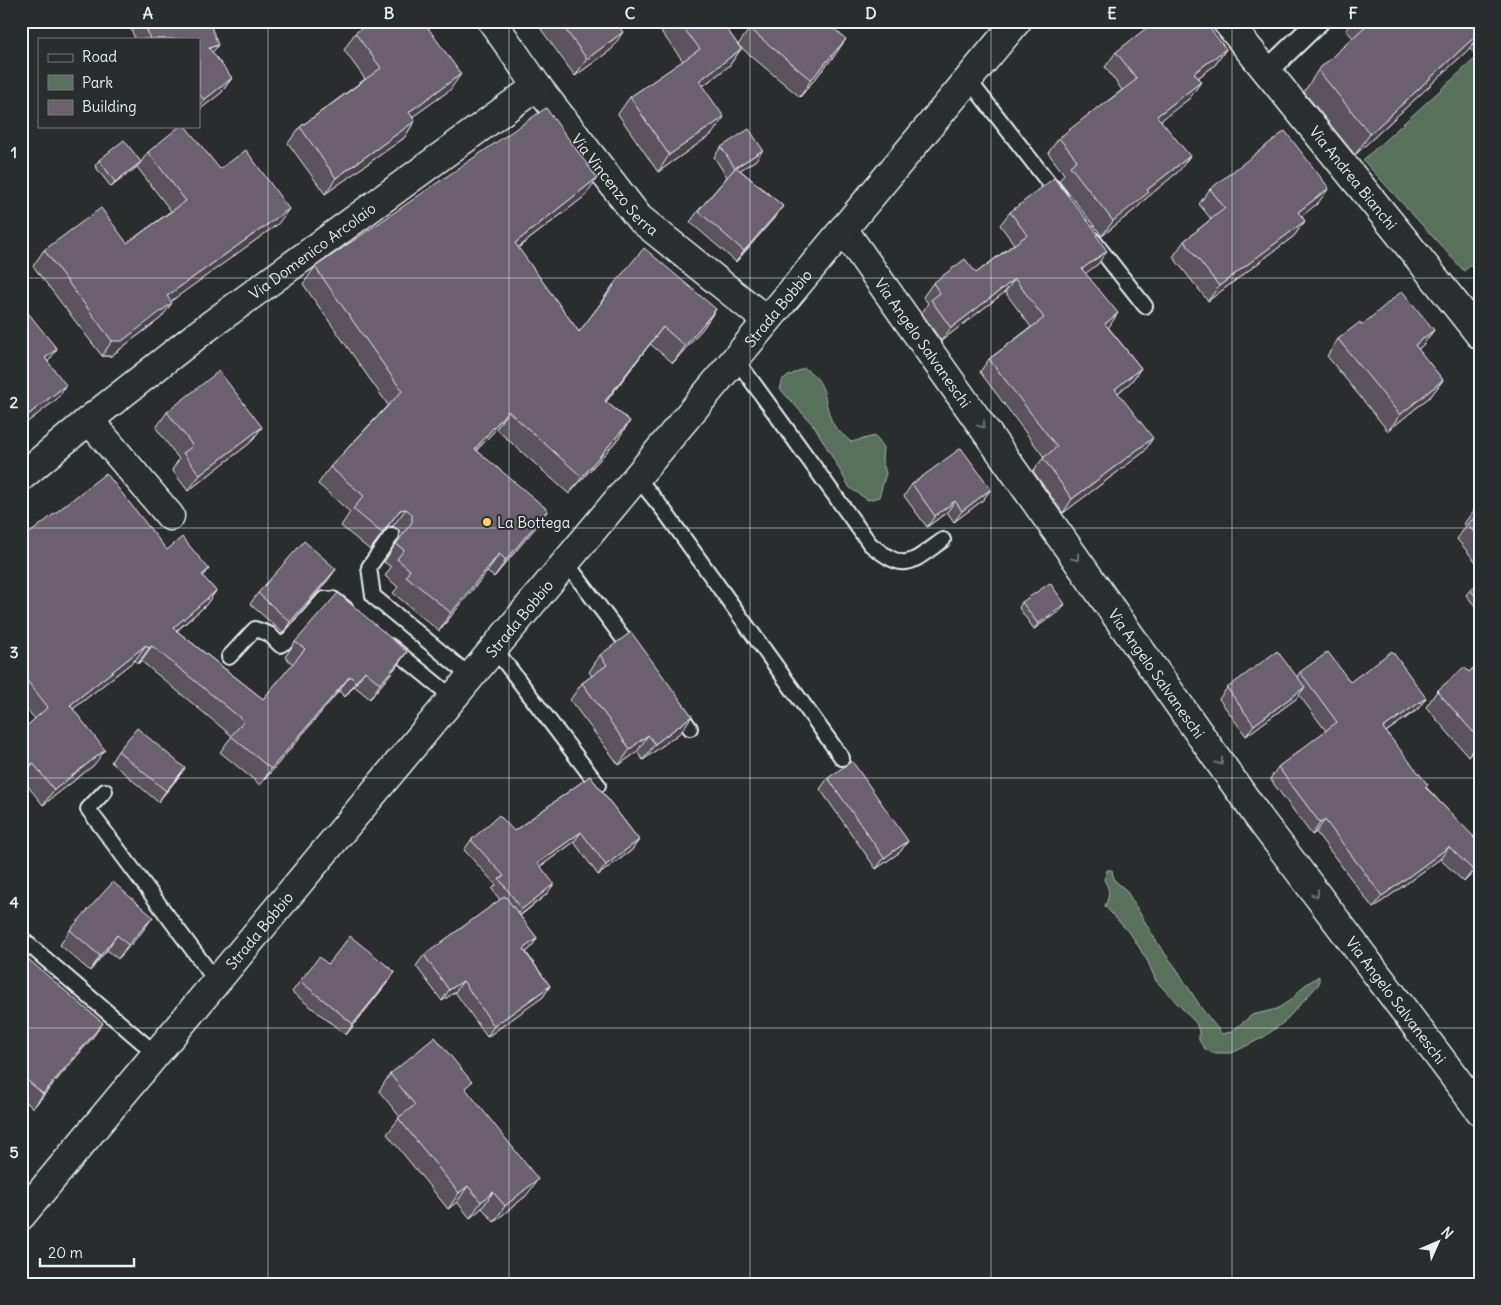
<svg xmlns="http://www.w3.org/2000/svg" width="1501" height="1305" viewBox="0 0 1501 1305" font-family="Delius,sans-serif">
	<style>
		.green { fill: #59715d; stroke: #a0b1aa }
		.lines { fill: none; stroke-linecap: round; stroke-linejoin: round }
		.service-casing { stroke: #e8f1f8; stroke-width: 18 }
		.pedestrian-casing { stroke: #e8f1f8; stroke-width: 24 }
		.minor-casing { stroke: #e8f1f8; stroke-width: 31 }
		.secondary-casing { stroke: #e8f1f8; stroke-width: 31 }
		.service { stroke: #2a2d2e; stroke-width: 14 }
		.pedestrian { stroke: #2a2d2e; stroke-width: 20 }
		.minor { stroke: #2a2d2e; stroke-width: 28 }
		.secondary { stroke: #2a2d2e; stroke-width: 28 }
		.wall { fill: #5d535f; stroke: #e8f1f8 }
		.shaded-wall { fill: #4c434e; stroke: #e8f1f8 }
		.building { fill: #6c606f; stroke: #e8f1f8 }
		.oneway { stroke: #6c7275 }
		.grid { fill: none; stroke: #e8f1f8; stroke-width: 1; stroke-opacity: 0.55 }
		.poi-dot { fill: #ffd166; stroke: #2a2d2e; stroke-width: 2 }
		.labels { text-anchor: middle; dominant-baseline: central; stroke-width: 4; stroke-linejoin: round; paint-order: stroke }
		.street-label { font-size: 15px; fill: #e8f1f8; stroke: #2a2d2e }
		.poi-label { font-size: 15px; fill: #e8f1f8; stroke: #2a2d2e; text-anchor: start }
		.neatline { fill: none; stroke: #e8f1f8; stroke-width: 2 }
		.grid-label { font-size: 16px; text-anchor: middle; font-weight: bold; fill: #e8f1f8 }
	</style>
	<rect width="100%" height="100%" fill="#2a2d2e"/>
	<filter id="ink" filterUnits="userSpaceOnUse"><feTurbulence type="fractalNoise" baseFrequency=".02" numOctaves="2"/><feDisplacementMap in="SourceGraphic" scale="10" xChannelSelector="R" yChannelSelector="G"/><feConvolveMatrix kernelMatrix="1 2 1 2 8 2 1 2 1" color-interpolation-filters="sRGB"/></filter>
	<g filter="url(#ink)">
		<g class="green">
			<polygon points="1445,21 1480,21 1480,257 1464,271 1363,160 1477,57"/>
			<path d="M804 368C829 383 822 398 832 422 836 430 846 437 851 442L875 436 883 447 882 460 886 473 879 497 868 500 850 488 815 427 780 389 783 379Z"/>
			<path d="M1107 870H1112L1114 880 1126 890 1160 947 1176 968 1202 1009 1222 1034 1231 1032 1252 1015 1277 1009 1292 999 1305 985 1319 976V984L1284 1022 1264 1037 1232 1053H1212L1204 1048 1199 1040V1031L1196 1023 1156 981 1148 962 1132 936 1105 906C1110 895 1110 889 1104 880Z"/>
		</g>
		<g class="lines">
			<g class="service-casing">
				<g id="service">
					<polyline points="968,79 1060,197"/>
					<polyline points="1093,240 1145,306"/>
					<path d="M735 358 870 544C906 573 909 564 943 540"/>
					<polyline points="636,476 665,512 842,758"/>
					<polyline points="392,535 369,567 373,596 470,676"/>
					<polyline points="565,561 634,653"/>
					<polyline points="390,646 452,697"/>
					<polyline points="494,648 598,785"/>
					<polyline points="229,657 255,629 269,634 280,645 287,641 324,599 333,599 346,609"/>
					<polyline points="677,710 690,728"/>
					<polyline points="105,791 88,809 216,981"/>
					<polyline points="21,938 156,1054"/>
				</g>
			</g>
			<g class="pedestrian-casing">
				<polyline id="pedestrian" points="1267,71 1319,21"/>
			</g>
			<g class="minor-casing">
				<g id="minor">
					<path id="s1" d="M492 21 537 86 639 218 766 320"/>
					<path id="s2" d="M1226 21 1397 231 1480 335"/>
					<path id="s3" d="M843 229 1259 818 1480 1111"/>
					<polyline points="89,420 170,516"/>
					<path id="s4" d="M21 477 89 420 201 332 537 86"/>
				</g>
			</g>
			<g class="secondary-casing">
				<g id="secondary">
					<path id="s5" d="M21 1216 1017 21"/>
				</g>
			</g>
			<use href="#service" class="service"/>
			<use href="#pedestrian" class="pedestrian"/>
			<use href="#minor" class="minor"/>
			<use href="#secondary" class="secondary"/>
		</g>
		<g class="wall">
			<polygon points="128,21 209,21 212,53 232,78 221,93 199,110 199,39 135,39"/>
			<polygon points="535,21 615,21 612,49 575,76"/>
			<polygon points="653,21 721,21 741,49 729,66 703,86 712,134 658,172 618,114 630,97 683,61"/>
			<polygon points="755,21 827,21 826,22 835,55 800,97 738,45"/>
			<polygon points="1352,21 1476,21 1480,25 1480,33 1468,50 1355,155 1304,92 1318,70 1353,38 1346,30"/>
			<polygon points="355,33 450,90 412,117 415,121 404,138 325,194 288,143 300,127 365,79 344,50"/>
			<polygon points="1226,49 1215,65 1198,78 1190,98 1161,120 1179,171 1143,201 1138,207 1102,236 1059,181 1064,174 1048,153 1059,138 1122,90 1105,67 1116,52"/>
			<polygon points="721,147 756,160 740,170 783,206 775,217 736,262 690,222 698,211 727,177 714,157"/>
			<polygon points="148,152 220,169 278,224 171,301 161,318 111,356 102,356 33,266 44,250 127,243 171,211 137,167 111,187 95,166 99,160 141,162"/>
			<polygon points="1210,189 1318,203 1301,216 1305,221 1294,236 1208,301 1173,257 1184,241 1211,219 1199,204"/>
			<polygon points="585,196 518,248 579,332 601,303 601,302 613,285 716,309 704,327 673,363 650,344 606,402 630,421 618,439 569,494 496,429 477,450 536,527 494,577 487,572 439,631 393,593 398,587 385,576 391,567 384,562 399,539 400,531 393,526 388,527 370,550 341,526 350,512 318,484 330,467 388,405 303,284 315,267"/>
			<polygon points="1010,212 1098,234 1096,236 1098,264 1085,273 1108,327 1141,368 1131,382 1118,393 1144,452 1063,513 1033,471 1044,457 980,372 989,359 1031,327 1005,292 941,341 922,313 928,303 923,297 933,283 976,273 1014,244 1000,225"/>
			<polygon points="21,312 48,362 57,399 21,427"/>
			<polygon points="1362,325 1434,330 1422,346 1418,350 1443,380 1431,396 1388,431 1327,356 1338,339"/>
			<polygon points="167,412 262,427 250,443 188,491 172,470 179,459 156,428"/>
			<polygon points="912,484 991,489 983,500 954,522 947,512 927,527 904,496"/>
			<polygon points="1480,504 1480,567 1457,539 1466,526 1464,524 1475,508"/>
			<polygon points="21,540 167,550 203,577 216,591 205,606 177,631 263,699 293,664 285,657 295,642 407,652 396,667 370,699 354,686 345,697 339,691 260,785 220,752 232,736 141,661 138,664 135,660 73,709 94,765 43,805 22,779 21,779 21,731 35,719 21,702"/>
			<polygon points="336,569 328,580 283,633 250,604 258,593"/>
			<polygon points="1480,582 1480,612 1466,595 1470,590"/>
			<polygon points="1022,602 1061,610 1034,629 1019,608"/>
			<polygon points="600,655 681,732 643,760 637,752 619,765 570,700 582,683 592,676 589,672"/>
			<polygon points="1480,662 1480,746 1468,756 1426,707 1437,691 1469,672"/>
			<polygon points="1300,672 1350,682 1426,698 1417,710 1386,732 1426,787 1473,837 1480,830 1480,866 1464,882 1440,859 1373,908 1316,832 1312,835 1270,779 1278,767 1326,731 1299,695 1297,698 1246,736 1219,699 1227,688 1297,677"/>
			<polygon points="118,751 185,768 177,779 158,802 111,762"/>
			<polygon points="590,776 639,840 631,851 598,875 574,842 541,866 547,894 520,916 537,938 530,949 526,952 550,986 543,997 487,1037 455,992 442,1001 416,966 424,955 500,900 492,889 496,885 464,850 471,840 514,831"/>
			<polygon points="828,778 908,841 900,852 876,869 820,789"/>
			<polygon points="70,930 142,932 118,959 107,950 90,971 60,945"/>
			<polygon points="21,953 93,1037 33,1108 21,1098"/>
			<polygon points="328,964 395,972 387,983 346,1035 292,992 300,981"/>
			<polygon points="390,1074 466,1090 527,1195 494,1222 482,1208 470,1218 457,1202 448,1209 387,1134 400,1117 379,1091"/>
		</g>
		<g class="shaded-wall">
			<polygon points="623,32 612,49 575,76 587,59"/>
			<polygon points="1480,32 1480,33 1468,50 1355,155 1370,134"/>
			<polygon points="846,39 835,55 800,97 811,80"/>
			<polygon points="218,45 207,60 209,48"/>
			<polygon points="741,49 729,66 687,98 699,81"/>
			<polygon points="1226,49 1215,65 1183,89 1194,73"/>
			<polygon points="461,74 450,90 397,128 409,112"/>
			<polygon points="232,78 221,93 199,110 199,107 204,100"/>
			<polygon points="1201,82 1190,98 1146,132 1157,116"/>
			<polygon points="724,117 712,134 658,172 669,155"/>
			<polygon points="415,121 404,138 325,194 336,178"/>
			<polygon points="763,150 756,160 728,178 735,168"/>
			<polygon points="1190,156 1179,171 1143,201 1138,207 1102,236 1113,221 1147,190"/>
			<polygon points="141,162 137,167 111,187 115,182"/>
			<polygon points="597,178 585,196 502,260 515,243"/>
			<polygon points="1329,188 1318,203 1287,228 1298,212"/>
			<polygon points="783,206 775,217 736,262 744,251"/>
			<polygon points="289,209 278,224 156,312 167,296"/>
			<polygon points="1305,221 1294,236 1208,301 1219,286"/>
			<polygon points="1107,251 1098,264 1073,283 1082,269"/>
			<polygon points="1015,279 1005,292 941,341 951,328"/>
			<polygon points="172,303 161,318 111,356 102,356 112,341"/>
			<polygon points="716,309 704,327 673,363 685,346"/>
			<polygon points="1118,313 1109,327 1096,337 1105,324"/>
			<polygon points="663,327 650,344 593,419 605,401"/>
			<polygon points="1434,330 1422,346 1403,362 1415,345"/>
			<polygon points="57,349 48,362 45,358"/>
			<polygon points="1141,368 1131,382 1106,403 1115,389"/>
			<polygon points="1443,380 1431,396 1388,431 1400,415"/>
			<polygon points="66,385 57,399 21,427 21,425 28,415"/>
			<polygon points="508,411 496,429 462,466 475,449"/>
			<polygon points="27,414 21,422 21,418"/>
			<polygon points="630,421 618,439 569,494 582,477"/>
			<polygon points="262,427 250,443 188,491 200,475"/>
			<polygon points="1153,438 1144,452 1063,513 1072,499"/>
			<polygon points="991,489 983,500 954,522 962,511"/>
			<polygon points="955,501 947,512 927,527 935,516"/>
			<polygon points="406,509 393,526 388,527 370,550 400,510"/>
			<polygon points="548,510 536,527 494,577 506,560"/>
			<polygon points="499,554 487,572 439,631 451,613"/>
			<polygon points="209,569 198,584 202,575"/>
			<polygon points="336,569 328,580 283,633 290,622"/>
			<polygon points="216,591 205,606 162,643 173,628"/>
			<polygon points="1065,604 1061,610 1034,629 1038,624"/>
			<polygon points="146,645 135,660 59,720 70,705"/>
			<polygon points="152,646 141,661 138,664 149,648"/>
			<polygon points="407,652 396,667 370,699 380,684"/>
			<polygon points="365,671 354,686 345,697 356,682"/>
			<polygon points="350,676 339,691 260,785 271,769"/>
			<polygon points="1305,687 1297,698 1246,736 1254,725"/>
			<polygon points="1426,698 1417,710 1374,740 1383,728"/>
			<polygon points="692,716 681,732 643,760 655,744"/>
			<polygon points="648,735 637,752 619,765 630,749"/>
			<polygon points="1480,740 1480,746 1468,756"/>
			<polygon points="105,750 94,765 43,805 54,790"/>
			<polygon points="33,763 22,779 21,779 21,773"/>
			<polygon points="185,768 177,779 158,802 166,791"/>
			<polygon points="1325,820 1316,832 1312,835 1320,823"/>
			<polygon points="581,832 574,842 531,873 538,863"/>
			<polygon points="639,840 631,851 598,875 606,865"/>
			<polygon points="908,841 900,852 876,869 884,858"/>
			<polygon points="1449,847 1440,859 1373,908 1382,896"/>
			<polygon points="1480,862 1480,866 1464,882 1473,870"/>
			<polygon points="554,884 547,894 515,919 522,909"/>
			<polygon points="153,917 142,932 118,959 128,945"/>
			<polygon points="117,935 107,950 90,971 100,956"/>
			<polygon points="537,938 530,949 516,960 523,949"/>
			<polygon points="395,972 387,983 346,1035 353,1024"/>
			<polygon points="463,981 455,992 442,1001 449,990"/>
			<polygon points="550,986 543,997 487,1037 494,1026"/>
			<polygon points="103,1023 93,1037 33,1108 43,1094"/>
			<polygon points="538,1179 527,1195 494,1222 505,1206"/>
			<polygon points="468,1186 457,1202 448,1209 459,1193"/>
			<polygon points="493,1192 482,1208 470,1218 481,1202"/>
		</g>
		<g class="building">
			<polygon points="144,21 209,21 218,45 209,48 232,78 204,100 199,93 199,39 150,39"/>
			<polygon points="372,21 423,21 461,74 409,112 415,121 336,178 300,127 381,68 355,33"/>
			<polygon points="559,21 615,21 623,32 587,59"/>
			<polygon points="678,21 721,21 741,49 699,81 724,117 669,155 630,97 700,49"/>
			<polygon points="755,21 825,21 846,39 811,80 749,28"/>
			<polygon points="1155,21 1204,21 1226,49 1194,73 1201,82 1157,116 1190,156 1147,190 1149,192 1113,221 1070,166 1077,160 1059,138 1098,107 1099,108 1137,79 1116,52"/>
			<polygon points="1371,21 1476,21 1480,25 1480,32 1370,134 1318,70"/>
			<polygon points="546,108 597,178 515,243 579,332 614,286 613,285 644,248 716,309 685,346 663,327 605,401 630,421 582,477 508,411 475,449 548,510 506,560 499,554 451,613 406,576 410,570 397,559 404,550 396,544 412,522 412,514 406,509 400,510 382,533 353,509 364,496 330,467 402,391 315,267"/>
			<polygon points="180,126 185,126 220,169 246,150 289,209 167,296 172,303 122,341 112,341 44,250 101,208 127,243 186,201 148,152"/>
			<polygon points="749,129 763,150 735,168 721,147"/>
			<polygon points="1285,131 1329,188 1298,212 1305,221 1219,286 1184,241 1225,208 1210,189"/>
			<polygon points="124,140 141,162 115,182 99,160"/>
			<polygon points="736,167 783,206 744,251 698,211"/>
			<polygon points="1054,178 1098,234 1096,235 1107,251 1082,269 1118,313 1105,324 1141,368 1115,389 1153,438 1072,499 1043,458 1057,447 989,359 1044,318 1015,279 951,328 931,300 940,293 933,283 965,259 976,273 1027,235 1010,212"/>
			<polygon points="1402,291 1434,330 1415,345 1443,380 1400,415 1338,339 1360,322 1362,325"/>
			<polygon points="25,309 57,349 45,358 66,385 28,415 27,414 21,418 21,312"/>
			<polygon points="219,371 262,427 200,475 183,453 193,446 167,412"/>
			<polygon points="961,448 991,489 962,511 955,501 935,516 912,484"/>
			<polygon points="106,473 167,550 182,537 209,569 202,575 216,591 173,628 263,699 305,649 295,642 338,593 407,652 380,684 365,671 356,682 350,676 271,769 231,736 244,721 152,646 149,648 146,645 70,705 105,750 54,790 33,763 21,773 21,731 48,707 21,673 21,540"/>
			<polygon points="1480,504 1480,539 1467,524 1480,514 1475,508"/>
			<polygon points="304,541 336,569 290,622 258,593"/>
			<polygon points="1480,582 1480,601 1470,590"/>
			<polygon points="1050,583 1065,604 1038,624 1022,602"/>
			<polygon points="631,632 692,716 655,744 648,735 630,749 582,683 607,665 600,655"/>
			<polygon points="1277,651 1305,687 1254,725 1227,688"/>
			<polygon points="1392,651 1426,698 1383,728 1428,785 1425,787 1480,843 1480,862 1473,870 1449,847 1382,896 1325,820 1320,823 1278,767 1337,722 1300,672 1328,652 1350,682"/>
			<polygon points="1480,662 1480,740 1437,691 1464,667 1469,672"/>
			<polygon points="137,728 185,768 166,791 118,751"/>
			<polygon points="852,761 908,841 884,858 828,778"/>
			<polygon points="590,776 639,840 606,865 581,832 538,863 554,884 522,909 499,879 504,876 471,840 499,815 514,831"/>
			<polygon points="1480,830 1480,843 1473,837"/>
			<polygon points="113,882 153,917 128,945 117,935 100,956 70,930"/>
			<polygon points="505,896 537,938 523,949 550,986 494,1026 463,981 449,990 424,955"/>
			<polygon points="350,936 395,972 353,1024 300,981 319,957 328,964"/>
			<polygon points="21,953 103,1023 43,1094 21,1075"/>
			<polygon points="435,1037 472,1082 465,1088 538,1179 505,1206 493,1192 481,1202 468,1186 459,1193 398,1118 415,1105 390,1074"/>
		</g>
		<defs><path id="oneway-chevron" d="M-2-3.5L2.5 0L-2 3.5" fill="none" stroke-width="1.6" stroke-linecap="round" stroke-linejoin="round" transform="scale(1.25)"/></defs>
		<g class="oneway">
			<use href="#oneway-chevron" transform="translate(982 425) rotate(55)"/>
			<use href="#oneway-chevron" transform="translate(1076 558) rotate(55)"/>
			<use href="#oneway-chevron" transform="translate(1220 762) rotate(55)"/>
			<use href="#oneway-chevron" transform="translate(1316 894) rotate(53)"/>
		</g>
	</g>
	<path class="grid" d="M268 21V1284M509 21V1284M750 21V1284M991 21V1284M1232 21V1284M21 278H1480M21 528H1480M21 778H1480M21 1028H1480"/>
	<circle class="poi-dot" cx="487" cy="522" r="5"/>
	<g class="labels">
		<g class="street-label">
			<text stroke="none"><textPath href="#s2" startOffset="202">Via Andrea Bianchi</textPath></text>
			<text stroke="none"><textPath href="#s1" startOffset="205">Via Vincenzo Serra</textPath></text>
			<text stroke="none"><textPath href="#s4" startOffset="369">Via Domenico Arcolaio</textPath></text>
			<text stroke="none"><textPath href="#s5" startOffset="1182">Strada Bobbio</textPath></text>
			<text stroke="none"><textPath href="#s3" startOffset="139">Via Angelo Salvaneschi</textPath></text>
			<text stroke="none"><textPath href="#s5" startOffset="778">Strada Bobbio</textPath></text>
			<text stroke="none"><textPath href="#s3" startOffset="544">Via Angelo Salvaneschi</textPath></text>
			<text stroke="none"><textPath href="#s5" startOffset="372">Strada Bobbio</textPath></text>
			<text stroke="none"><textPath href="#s3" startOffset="949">Via Angelo Salvaneschi</textPath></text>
		</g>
		<g class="poi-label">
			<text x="497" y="522">La Bottega</text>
		</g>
	</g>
	<rect width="1501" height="1305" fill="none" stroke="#2a2d2e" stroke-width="55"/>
	<rect x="38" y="38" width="162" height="90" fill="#2a2d2e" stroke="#767b7f"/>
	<rect x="48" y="54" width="25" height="8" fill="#2a2d2e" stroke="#767b7f"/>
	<text x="82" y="62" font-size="15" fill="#e8f1f8">Road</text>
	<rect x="48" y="75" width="25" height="15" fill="#59715d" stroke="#767b7f"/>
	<text x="82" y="88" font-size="15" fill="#e8f1f8">Park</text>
	<rect x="48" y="100" width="25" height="15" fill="#6c606f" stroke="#767b7f"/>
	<text x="82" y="112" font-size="15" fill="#e8f1f8">Building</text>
	<g transform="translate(1438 1242) rotate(45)" stroke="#2a2d2e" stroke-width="4" paint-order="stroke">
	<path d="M0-4L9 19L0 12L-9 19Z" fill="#e8f1f8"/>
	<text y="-8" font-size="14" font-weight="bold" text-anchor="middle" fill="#e8f1f8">N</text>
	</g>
	<path d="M40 1258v8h94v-8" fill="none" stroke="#e8f1f8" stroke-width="2.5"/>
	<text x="48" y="1258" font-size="15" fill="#e8f1f8" stroke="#2a2d2e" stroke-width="4" paint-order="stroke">20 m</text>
	<rect x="28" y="28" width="1446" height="1250" class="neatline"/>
	<g class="grid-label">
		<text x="148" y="19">A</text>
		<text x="389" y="19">B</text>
		<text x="630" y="19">C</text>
		<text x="871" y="19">D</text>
		<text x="1112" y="19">E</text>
		<text x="1353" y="19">F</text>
		<text x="14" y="158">1</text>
		<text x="14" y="408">2</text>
		<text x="14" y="658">3</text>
		<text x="14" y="908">4</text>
		<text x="14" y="1158">5</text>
	</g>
</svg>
